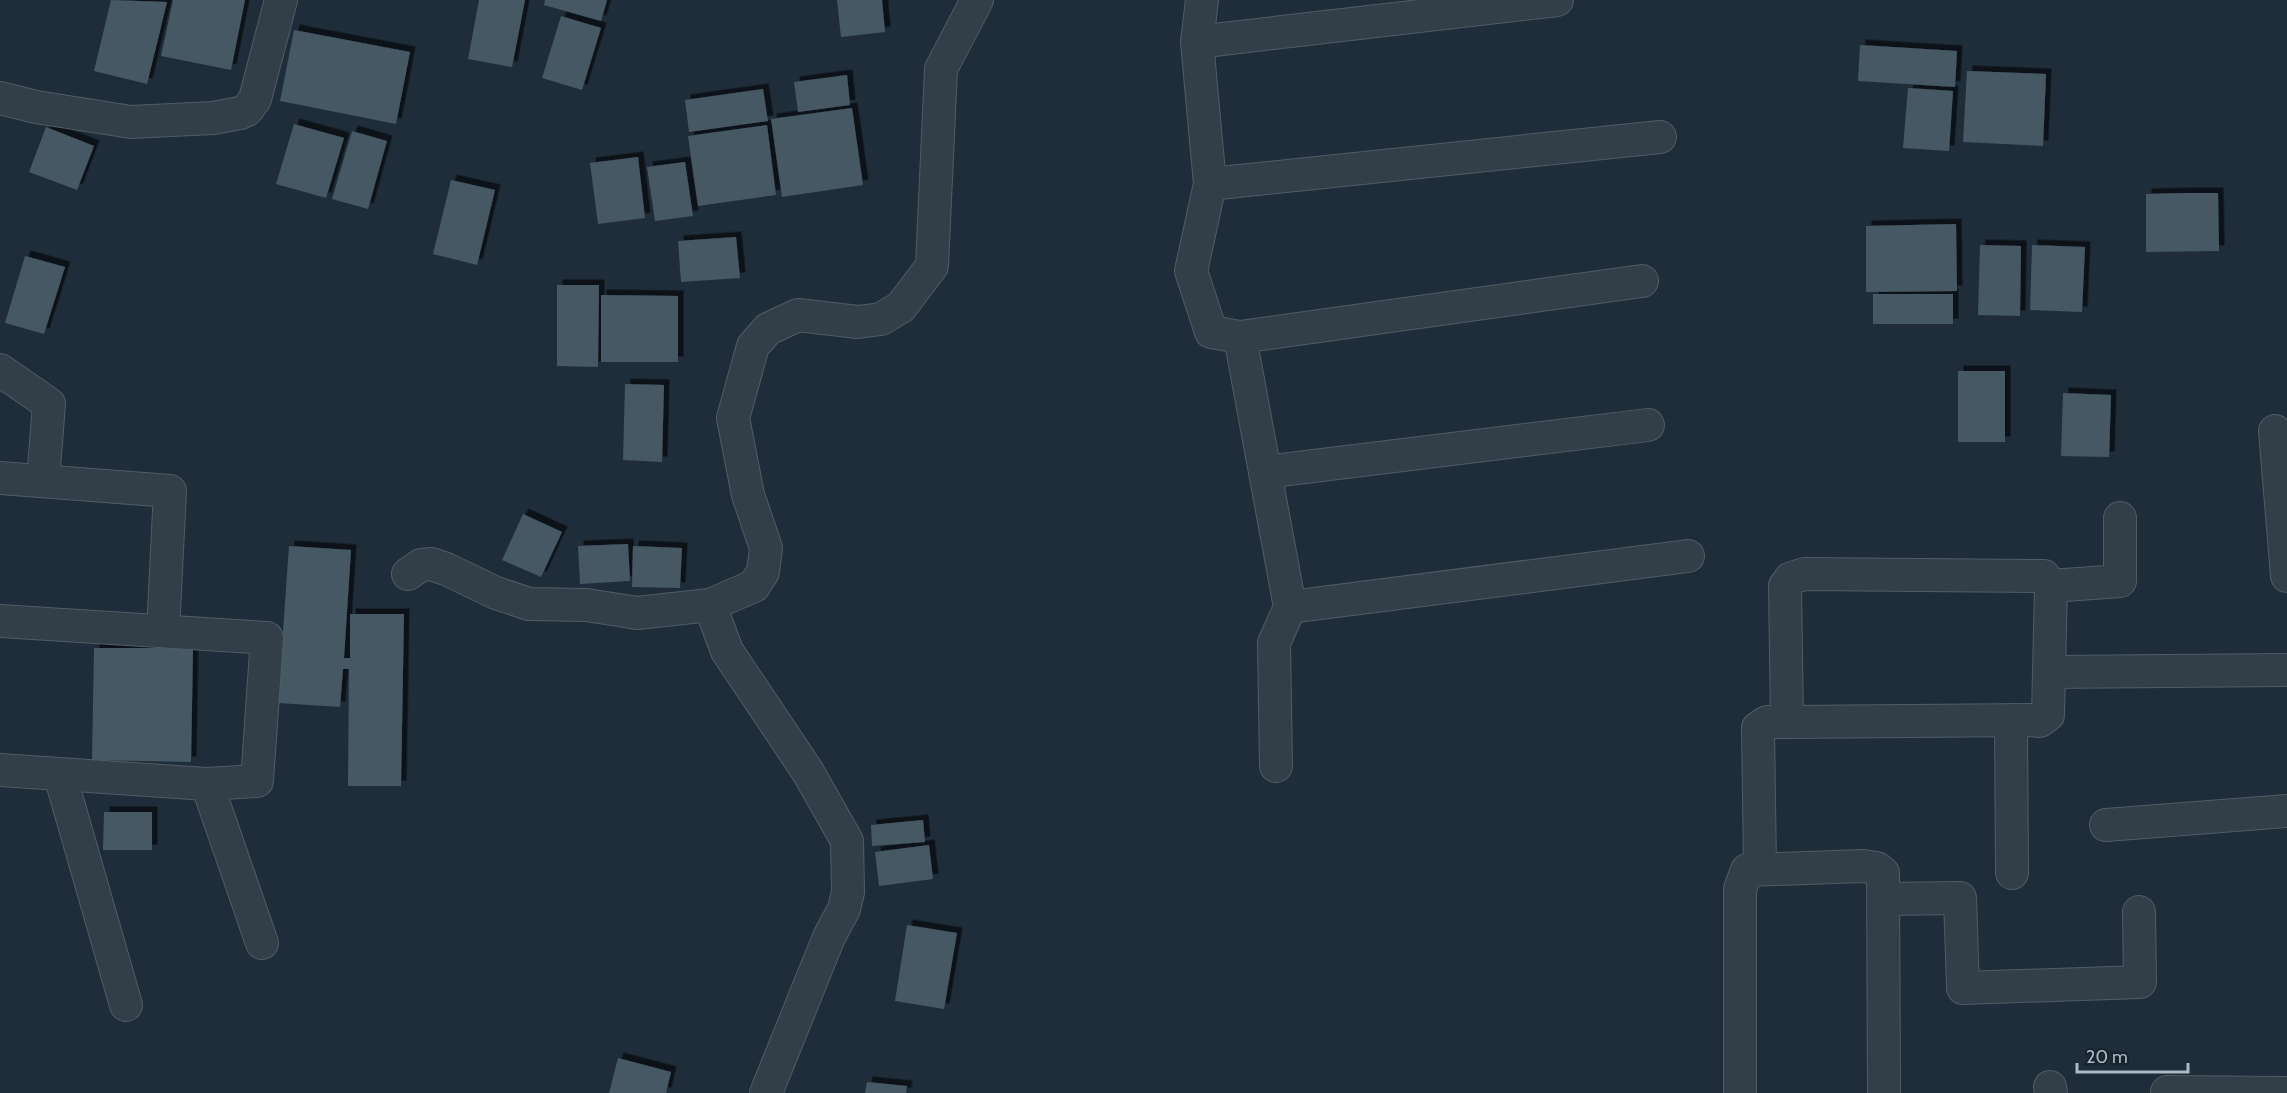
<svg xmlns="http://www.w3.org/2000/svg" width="2287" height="1093" viewBox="0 0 2287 1093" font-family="Cabin,sans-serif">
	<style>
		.building { fill: #465865; filter: url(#shadow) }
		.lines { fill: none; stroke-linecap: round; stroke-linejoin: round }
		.minor-casing { stroke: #505d67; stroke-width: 34 }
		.minor { stroke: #323f49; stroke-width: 32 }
	</style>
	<defs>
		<filter id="shadow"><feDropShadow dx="5.5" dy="-5.5" stdDeviation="0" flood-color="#0009"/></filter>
	</defs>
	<rect width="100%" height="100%" fill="#1e2d39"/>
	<g class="building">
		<polygon points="111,0 167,2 147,84 94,71"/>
		<polygon points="173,0 245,0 231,70 161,56"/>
		<polygon points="479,0 525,0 512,67 468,59"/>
		<polygon points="545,0 607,0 601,21 544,5"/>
		<polygon points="837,0 882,0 885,32 841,37"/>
		<polygon points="561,16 601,28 582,90 542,78"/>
		<polygon points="294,30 410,52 396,124 280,101"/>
		<polygon points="1860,45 1957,51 1955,87 1858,81"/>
		<polygon points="1967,71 2046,74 2043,146 1963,142"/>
		<polygon points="847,75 850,105 798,112 794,82"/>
		<polygon points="1908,88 1953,91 1949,151 1903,148"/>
		<polygon points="763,89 768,121 689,132 685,100"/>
		<polygon points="852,108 863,185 782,197 771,119"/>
		<polygon points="294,124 344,138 326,198 276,184"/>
		<polygon points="767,125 776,195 698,206 688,136"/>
		<polygon points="46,127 94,146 77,190 29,172"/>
		<polygon points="352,131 387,141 368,209 332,199"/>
		<polygon points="638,157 645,218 598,224 590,163"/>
		<polygon points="685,162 693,216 655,221 647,167"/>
		<polygon points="451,180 495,190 477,265 433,254"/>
		<polygon points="2184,193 2218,193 2219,251 2146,252 2146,194"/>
		<polygon points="1956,224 1957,291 1866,292 1866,226"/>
		<polygon points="736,237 740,278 681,282 678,241"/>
		<polygon points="1980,245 2021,246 2020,316 1978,315"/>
		<polygon points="2032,245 2085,247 2082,312 2030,310"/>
		<polygon points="25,256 65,267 44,334 5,323"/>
		<polygon points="557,285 599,285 598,367 557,366"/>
		<rect x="1873" y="294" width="80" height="30"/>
		<polygon points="601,295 678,296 678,362 601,362"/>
		<rect x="1958" y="371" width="47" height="71"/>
		<polygon points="625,384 664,385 662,462 623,460"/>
		<polygon points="2063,393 2111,395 2109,457 2061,456"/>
		<polygon points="523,514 562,532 541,577 502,560"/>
		<polygon points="628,544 630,581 580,584 578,546"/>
		<polygon points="289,546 351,550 344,658 350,658 350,614 404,614 401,786 348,786 349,669 343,669 340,707 278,703"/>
		<polygon points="633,546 682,548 680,588 632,587"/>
		<polygon points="94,648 193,648 191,762 92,760"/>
		<polygon points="104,812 152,812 152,850 103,850"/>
		<polygon points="923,820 925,842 872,846 871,825"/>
		<polygon points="929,845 933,879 879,886 875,852"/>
		<polygon points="907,925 957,933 944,1009 895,1001"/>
		<polygon points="618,1058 671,1072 666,1093 609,1093"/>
		<polygon points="867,1082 907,1086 906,1093 865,1093"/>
	</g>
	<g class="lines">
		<g class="minor-casing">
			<g id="minor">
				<polyline points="1202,0 1197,42 1210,184 1191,271 1211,332 1240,337 1290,607 1274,643 1276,766"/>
				<polyline points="1197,42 1557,0"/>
				<polyline points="0,98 36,107 131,122 213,118 240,113 247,110 255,99 281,0"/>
				<polyline points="1210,184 1660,137"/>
				<polyline points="1240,337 1642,281"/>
				<polyline points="0,370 49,404 43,481"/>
				<polyline points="2275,431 2287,576"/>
				<polyline points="1265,472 1648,425"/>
				<polyline points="0,478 170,491 163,631"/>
				<polyline points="408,574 421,565 431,564 446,569 496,593 529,604 587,605 637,613 710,605 754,586 763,572 766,548 748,495 733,418 753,346 768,329 798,315 858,322 881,319 901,307 932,266 941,69 977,0"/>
				<polyline points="2051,586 2120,581 2120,518"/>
				<polyline points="710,605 727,651 808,772 847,841 848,892 844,909 829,937 766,1093"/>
				<polyline points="1290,607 1688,556"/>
				<polyline points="0,621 267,638 257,781 207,784 0,770"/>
				<polyline points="2049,672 2287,670"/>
				<polyline points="2011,720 2012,873"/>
				<polyline points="60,775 126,1005"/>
				<polyline points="207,784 262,943"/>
				<polyline points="2106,825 2287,811"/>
				<polyline points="1760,869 1758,728 1767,722 1787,722 2031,720 2040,721 2048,715 2051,586 2044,576 1805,574 1791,578 1785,586 1787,722"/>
				<polyline points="1884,899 1960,898 1963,988 2140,982 2139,912"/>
				<polyline points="2050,1087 2051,1093"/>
				<polyline points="2167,1092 2287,1093"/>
				<polyline points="1740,1093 1740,889 1747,870 1863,866 1877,868 1883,873 1884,1093"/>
			</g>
		</g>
		<use href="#minor" class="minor"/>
	</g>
	<path d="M2077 1063v9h111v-9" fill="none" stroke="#acbac6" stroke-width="3"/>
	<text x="2086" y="1063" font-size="18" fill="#acbac6" stroke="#18242d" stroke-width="4.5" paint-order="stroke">20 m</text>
</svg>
